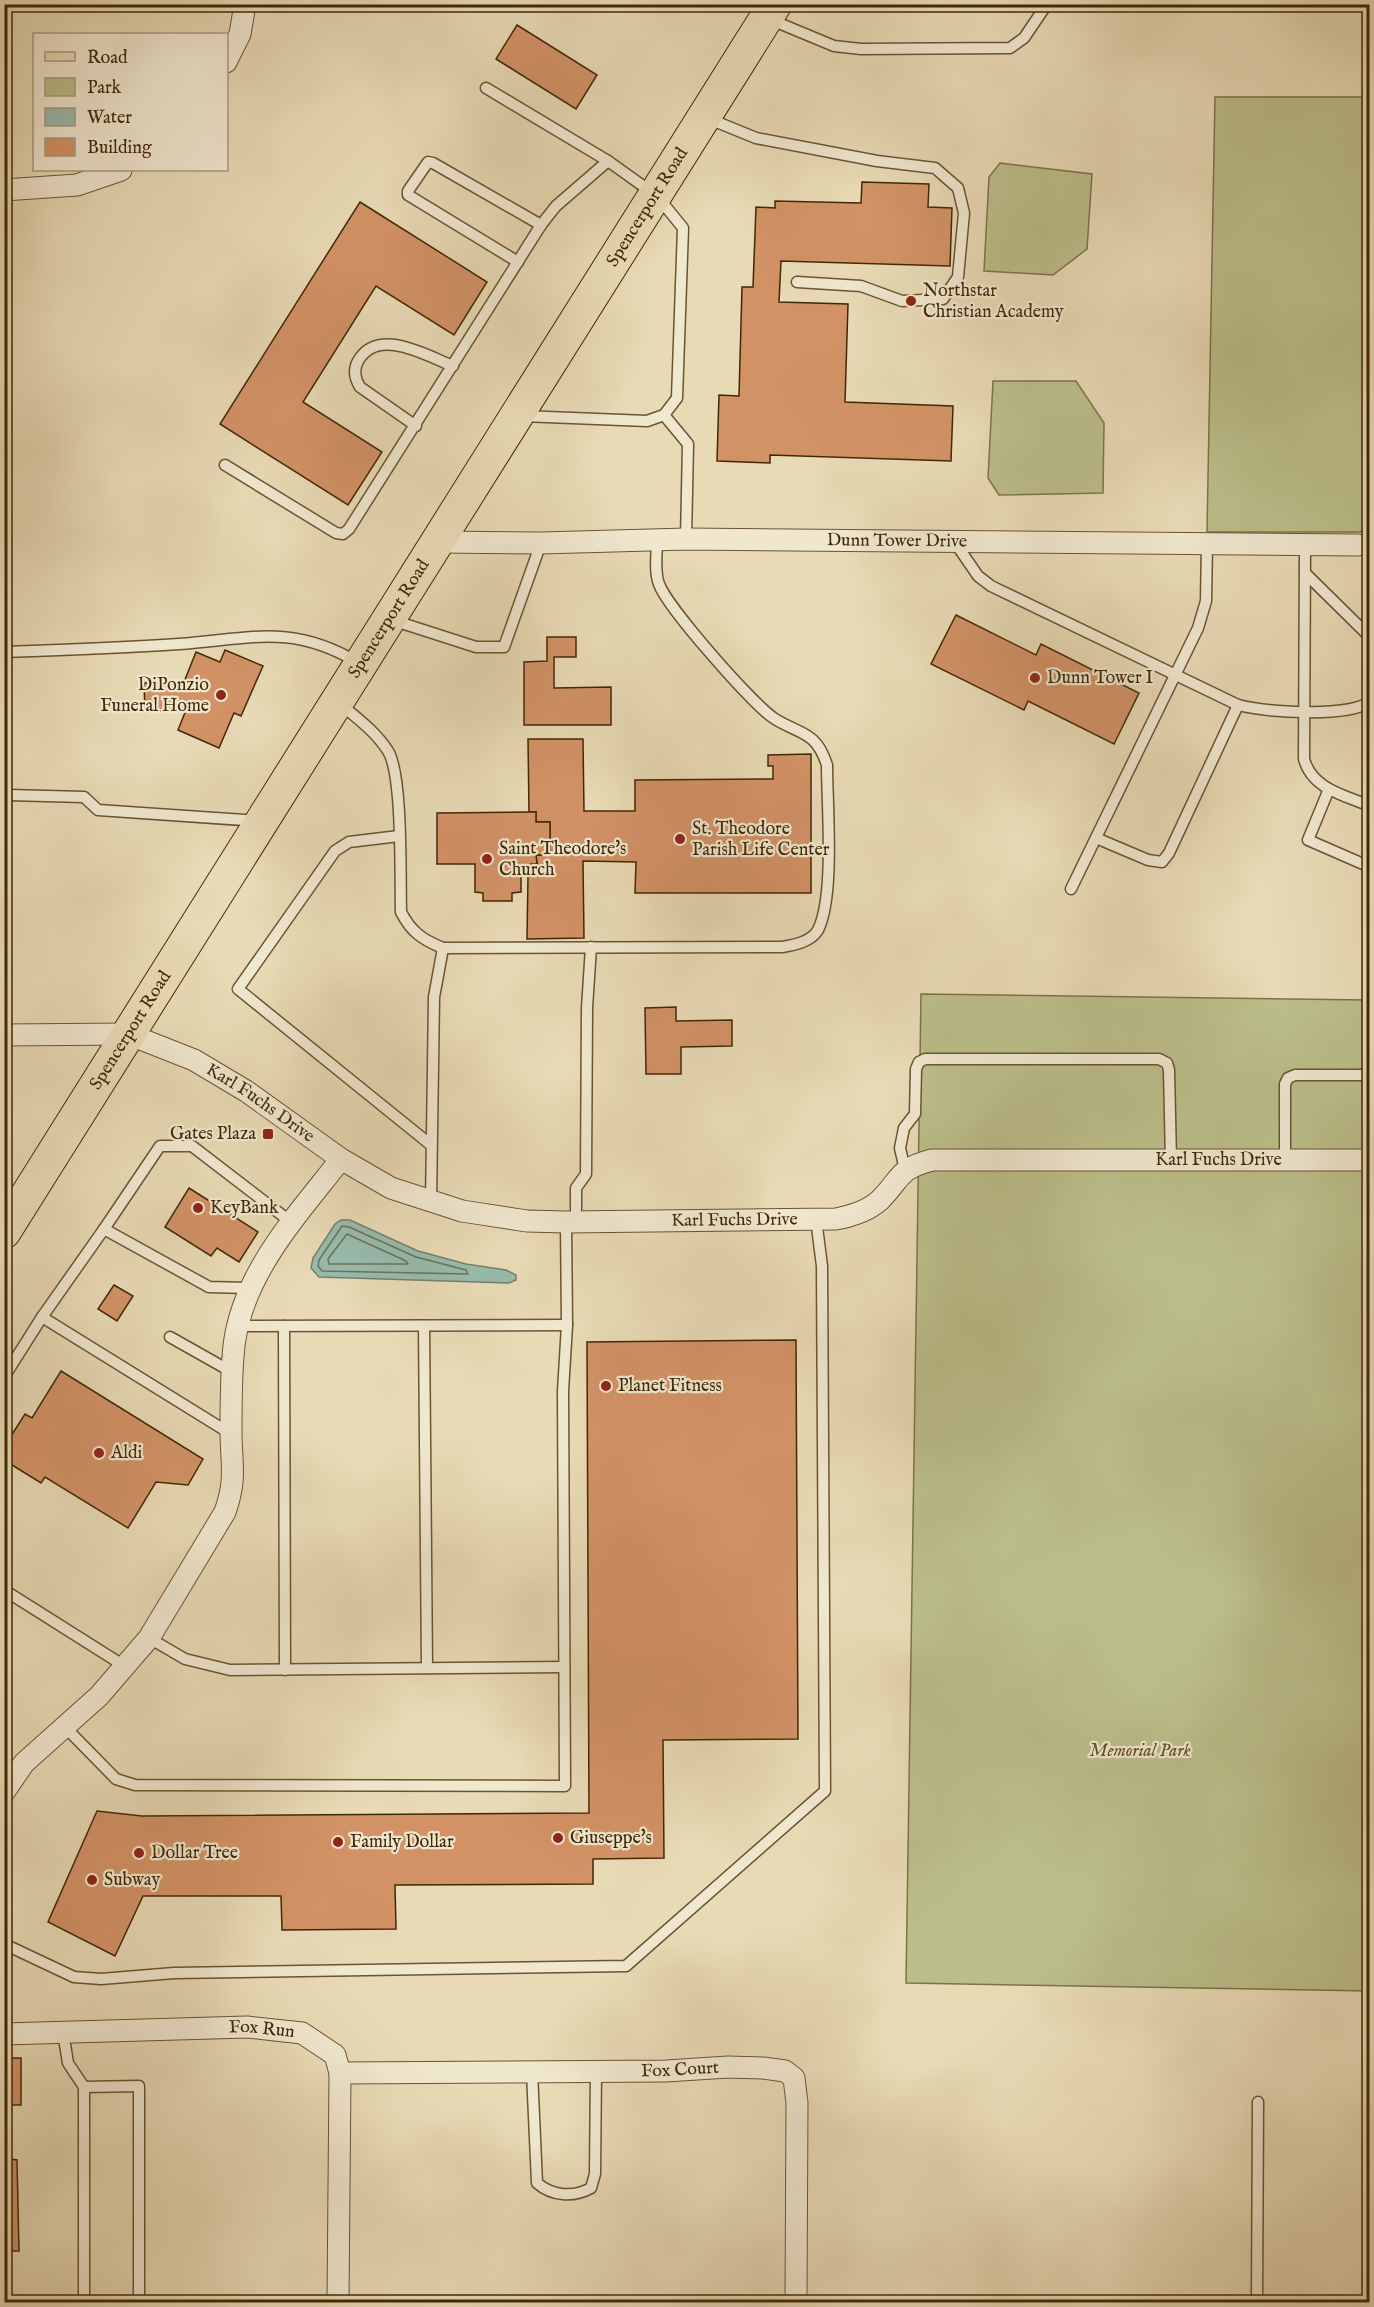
<svg xmlns="http://www.w3.org/2000/svg" width="1374" height="2307" viewBox="0 0 1374 2307" font-family="'IM FELL English',serif">
	<style>
		.green { fill: #bbbe8a; stroke: #7e7348; stroke-width: 1.5 }
		.water { fill: #97bbad; stroke: #74806a; stroke-width: 1.5 }
		.lines { fill: none; stroke-linecap: round; stroke-linejoin: round }
		.shore { stroke: #6c7259; stroke-width: 1.5 }
		.building { fill: #d29266; stroke: #402805; stroke-width: 1.5 }
		.service-casing { stroke: #6a5431; stroke-width: 13 }
		.minor-casing { stroke: #6a5431; stroke-width: 23 }
		.primary-casing { stroke: #402805; stroke-width: 35 }
		.service { stroke: #f0e7cf; stroke-width: 10 }
		.minor { stroke: #f0e7cf; stroke-width: 21 }
		.primary { stroke: #e8dab5; stroke-width: 33 }
		.poi-dot { fill: #8f2418; stroke: #f0e7cf; stroke-width: 2 }
		.labels { text-anchor: middle; dominant-baseline: central; stroke-width: 4.5; stroke-linejoin: round; paint-order: stroke }
		.street-label { font-size: 18px; fill: #402805; stroke: #f0e7cf }
		.poi-label { font-size: 18px; fill: #402805; stroke: #f0e7cf; text-anchor: start }
		.park-label { font-size: 18px; font-style: italic; fill: #5f4e26; stroke: #f0e7cf }
	</style>
	<rect width="100%" height="100%" fill="#e8dab5"/>
	<filter id="stains"><feTurbulence type="fractalNoise" baseFrequency=".00333" numOctaves="4"/><feColorMatrix values="0 0 0 0 .2 0 0 0 0 .09 0 0 0 0 .02 0 0 0 .5 -.17"/></filter>
	<radialGradient id="worn" r=".72"><stop offset=".6" stop-color="#630" stop-opacity="0"/><stop offset="1" stop-color="#630" stop-opacity=".3"/></radialGradient>
	<g class="green">
		<polygon points="1215,97 1369,97 1369,532 1207,532"/>
		<polygon points="1000,163 1092,174 1087,249 1053,275 984,271 989,177"/>
		<polygon points="993,381 1076,381 1104,423 1103,493 999,495 988,478"/>
		<polygon points="921,994 1369,1000 1369,1991 906,1983"/>
	</g>
	<polygon class="water" points="341,1220 350,1220 418,1251 466,1264 506,1270 516,1275 516,1280 509,1283 319,1277 311,1268 313,1258 335,1224"/>
	<g class="lines">
		<g class="shore">
			<polygon points="342,1226 349,1227 416,1257 466,1270 468,1274 322,1271 318,1266 319,1260"/>
			<polygon points="347,1234 406,1261 408,1264 329,1264 328,1259"/>
		</g>
	</g>
	<g class="building">
		<polygon points="517,25 597,75 576,109 496,59"/>
		<polygon points="862,182 929,184 928,207 952,208 950,266 781,261 779,302 848,304 845,402 953,406 951,461 770,455 770,463 717,461 719,395 739,396 742,287 753,287 756,207 775,208 775,201 861,203"/>
		<polygon points="360,202 487,282 454,335 376,286 303,402 382,452 348,505 220,424"/>
		<polygon points="956,615 1036,655 1041,644 1139,693 1114,744 1028,701 1024,710 931,664"/>
		<polygon points="547,637 576,637 576,657 554,657 554,688 611,687 611,725 524,725 524,662 547,661"/>
		<polygon points="225,650 263,666 241,716 234,713 219,748 178,730 186,710 145,712 144,683 184,682 196,652 220,662"/>
		<polygon points="528,739 583,739 584,811 635,811 635,780 773,779 773,766 768,766 768,755 811,754 811,893 635,893 636,862 583,861 584,938 527,939 528,877 532,873 531,864 537,864 536,855 550,855 550,822 536,822 536,812 529,812"/>
		<polygon points="529,812 536,812 536,822 550,822 550,855 536,855 537,864 531,864 532,873 528,877 521,873 521,892 512,893 512,901 483,901 483,893 475,892 475,864 437,864 437,813"/>
		<polygon points="676,1007 676,1021 732,1020 732,1046 681,1047 681,1074 646,1074 645,1008"/>
		<polygon points="189,1188 258,1232 239,1262 217,1248 211,1256 165,1227"/>
		<polygon points="114,1285 133,1296 117,1321 98,1309"/>
		<polygon points="796,1340 798,1739 663,1740 664,1858 593,1859 593,1884 395,1885 396,1929 282,1930 281,1896 143,1896 115,1956 48,1922 97,1811 142,1816 589,1813 587,1342"/>
		<polygon points="61,1371 203,1459 188,1485 156,1482 128,1528 45,1477 41,1483 4,1460 4,1447 25,1414 32,1418"/>
		<rect x="4" y="2058" width="17" height="47"/>
		<polygon points="4,2158 17,2160 19,2251 4,2251"/>
	</g>
	<g class="lines">
		<g class="service-casing">
			<g id="service">
				<polyline points="769,19 834,46 861,49 1010,48 1024,38 1047,4"/>
				<polyline points="486,88 608,161"/>
				<polyline points="707,118 756,138 877,161 935,168 958,188 964,213 958,277 943,299 902,301 861,286 797,282"/>
				<polyline points="518,262 408,195 408,191 428,162 433,163 541,225"/>
				<polyline points="664,415 688,444 686,539"/>
				<path d="M416 426 360 387C355 379 353 370 358 361 378 326 427 356 453 366"/>
				<polyline points="225,465 336,533 343,534 349,529 541,225 556,206 608,161 657,196 683,228 677,398 664,415 647,421 522,416"/>
				<path d="M954 541 978 576 991 586 1238 705C1267 712 1345 718 1370 702"/>
				<path d="M1305 544 1304 759C1312 789 1344 795 1370 806"/>
				<polyline points="1305,573 1370,637"/>
				<polyline points="392,620 476,647 504,647 541,543"/>
				<path d="M4 652C63 650 121 648 179 644 250 639 291 623 357 662"/>
				<path d="M339 703C357 718 375 731 388 751 403 775 400 879 401 912 411 932 423 940 443 948L782 947C794 945 811 942 818 930 835 896 827 805 827 765 816 731 801 735 775 719 754 706 667 607 659 584 654 572 657 552 657 539"/>
				<polyline points="1329,789 1308,840 1370,867"/>
				<polyline points="8,795 84,797 98,810 258,821"/>
				<polyline points="399,836 349,842 335,851 238,989 431,1145"/>
				<polyline points="1096,838 1148,860 1162,862 1169,853 1238,705"/>
				<polyline points="1071,889 1198,628 1206,601 1207,543"/>
				<polyline points="1285,1161 1285,1084 1288,1078 1295,1075 1370,1075"/>
				<polyline points="905,1170 900,1148 904,1128 915,1114 916,1069 919,1062 925,1059 1159,1059 1167,1063 1169,1070 1171,1161"/>
				<polyline points="431,1202 434,997 443,948"/>
				<polyline points="576,1222 576,1188 586,1174 587,1008 591,947"/>
				<polyline points="248,1288 209,1287 104,1229 160,1146 192,1146 291,1222"/>
				<polyline points="42,1317 104,1229"/>
				<polyline points="239,1326 567,1325"/>
				<polyline points="284,1326 285,1670"/>
				<polyline points="424,1326 427,1668"/>
				<polyline points="170,1337 232,1372"/>
				<polyline points="4,1377 42,1317 231,1434"/>
				<polyline points="4,1590 126,1667"/>
				<polyline points="149,1638 185,1659 230,1670 564,1667"/>
				<polyline points="66,1728 116,1779 135,1785 565,1786 563,1391 567,1325 566,1222"/>
				<polyline points="4,1944 74,1977 101,1979 174,1973 626,1966 825,1791 822,1266 816,1219"/>
				<polyline points="63,2032 68,2063 84,2087 84,2302"/>
				<path d="M532 2072 537 2183C552 2196 573 2198 591 2188L595 2174 596 2071"/>
				<polyline points="84,2087 139,2086 139,2302"/>
				<polyline points="1257,2302 1258,2102"/>
			</g>
		</g>
		<g class="minor-casing">
			<g id="minor">
				<polyline points="226,62 240,34 245,4"/>
				<polyline points="4,190 77,185 121,170"/>
				<path id="s1" d="M437 542 541 543 686 539 1358 545"/>
				<path id="s2" d="M4 1035 128 1034 194 1060 246 1091 341 1159 391 1188 462 1211 527 1221 566 1222 836 1219C852 1216 868 1211 880 1200 902 1178 897 1169 932 1160H1370"/>
				<path d="M4 1792 24 1763 99 1696 149 1638 225 1512C237 1478 231 1464 231 1431 231 1406 231 1381 233 1357 237 1279 295 1218 341 1159"/>
				<path id="s3" d="M4 2034 247 2027 302 2033 335 2055 340 2073 338 2302"/>
				<path id="s4" d="M340 2073 666 2071 728 2067 763 2068 785 2071 794 2078 797 2103 796 2302"/>
			</g>
		</g>
		<g class="primary-casing">
			<g id="primary">
				<path id="s5" d="M4 1232 775 4"/>
			</g>
		</g>
		<use href="#service" class="service"/>
		<use href="#minor" class="minor"/>
		<use href="#primary" class="primary"/>
	</g>
	<g class="poi-dot">
		<circle cx="911" cy="301" r="6"/>
		<circle cx="1035" cy="678" r="6"/>
		<circle cx="221" cy="695" r="6"/>
		<circle cx="680" cy="839" r="6"/>
		<circle cx="487" cy="859" r="6"/>
		<rect x="262" y="1128" width="12" height="12" rx="3"/>
		<circle cx="198" cy="1208" r="6"/>
		<circle cx="606" cy="1386" r="6"/>
		<circle cx="99" cy="1453" r="6"/>
		<circle cx="558" cy="1838" r="6"/>
		<circle cx="338" cy="1842" r="6"/>
		<circle cx="139" cy="1853" r="6"/>
		<circle cx="92" cy="1880" r="6"/>
	</g>
	<g class="labels">
		<g class="street-label">
			<text stroke="none"><textPath href="#s5" startOffset="1210">Spencerport Road</textPath></text>
			<text stroke="none"><textPath href="#s1" startOffset="460">Dunn Tower Drive</textPath></text>
			<text stroke="none"><textPath href="#s5" startOffset="724">Spencerport Road</textPath></text>
			<text stroke="none"><textPath href="#s5" startOffset="238">Spencerport Road</textPath></text>
			<text stroke="none"><textPath href="#s2" startOffset="274">Karl Fuchs Drive</textPath></text>
			<text stroke="none"><textPath href="#s2" startOffset="1282">Karl Fuchs Drive</textPath></text>
			<text stroke="none"><textPath href="#s2" startOffset="778">Karl Fuchs Drive</textPath></text>
			<text stroke="none"><textPath href="#s3" startOffset="258">Fox Run</textPath></text>
			<text stroke="none"><textPath href="#s4" startOffset="340">Fox Court</textPath></text>
		</g>
		<g class="poi-label">
			<text x="923" y="291">Northstar<tspan x="923" dy="21">Christian Academy</tspan></text>
			<text x="1047" y="678">Dunn Tower I</text>
			<text x="209" y="685" text-anchor="end">DiPonzio<tspan x="209" dy="21">Funeral Home</tspan></text>
			<text x="692" y="829">St. Theodore<tspan x="692" dy="21">Parish Life Center</tspan></text>
			<text x="499" y="849">Saint Theodore's<tspan x="499" dy="21">Church</tspan></text>
			<text x="256" y="1134" text-anchor="end">Gates Plaza</text>
			<text x="210" y="1208">KeyBank</text>
			<text x="618" y="1386">Planet Fitness</text>
			<text x="111" y="1453">Aldi</text>
			<text x="570" y="1838">Giuseppe's</text>
			<text x="350" y="1842">Family Dollar</text>
			<text x="151" y="1853">Dollar Tree</text>
			<text x="104" y="1880">Subway</text>
		</g>
		<g class="park-label">
			<text x="1140" y="1751">Memorial Park</text>
		</g>
	</g>
	<rect width="1374" height="2307" fill="none" stroke="#e8dab5" stroke-width="24"/>
	<rect x="6" y="6" width="1362" height="2295" fill="none" stroke="#402805" stroke-width="3"/>
	<rect x="12" y="12" width="1350" height="2283" fill="none" stroke="#402805" stroke-width="1.5"/>
	<rect x="33" y="33" width="195" height="138" fill="#f0e7cf" stroke="#aa9b7e" stroke-width="1.5"/>
	<rect x="45" y="52" width="30" height="9" fill="#e8dab5" stroke="#aa9b7e" stroke-width="1.5"/>
	<text x="87" y="63" font-size="18" fill="#402805">Road</text>
	<rect x="45" y="78" width="30" height="18" fill="#bbbe8a" stroke="#aa9b7e" stroke-width="1.5"/>
	<text x="87" y="93" font-size="18" fill="#402805">Park</text>
	<rect x="45" y="108" width="30" height="18" fill="#97bbad" stroke="#aa9b7e" stroke-width="1.5"/>
	<text x="87" y="123" font-size="18" fill="#402805">Water</text>
	<rect x="45" y="138" width="30" height="18" fill="#d29266" stroke="#aa9b7e" stroke-width="1.5"/>
	<text x="87" y="153" font-size="18" fill="#402805">Building</text>
	<rect width="100%" height="100%" filter="url(#stains)"/>
	<rect width="100%" height="100%" fill="url(#worn)"/>
</svg>
